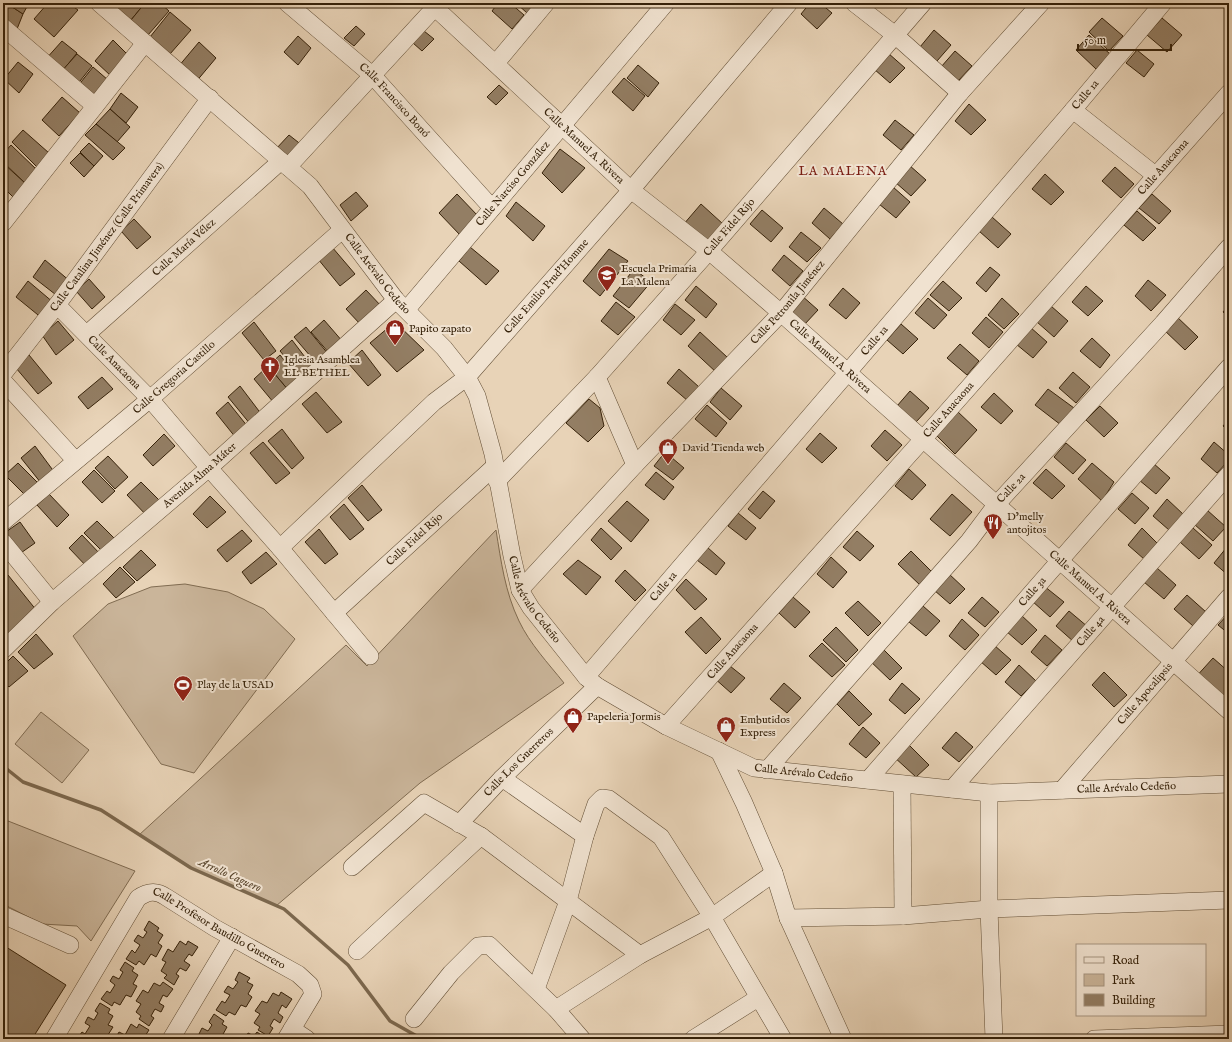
<svg xmlns="http://www.w3.org/2000/svg" width="1232" height="1042" viewBox="0 0 1232 1042" font-family="'IM FELL English',serif">
	<style>
		.green { fill: #cab59a; stroke: #806c52 }
		.lines { fill: none; stroke-linecap: round; stroke-linejoin: round }
		.stream { stroke: #7c684e; stroke-width: 3.5 }
		.building { fill: #937e64; stroke: #36220a }
		.minor-casing { stroke: #624e35; stroke-width: 18 }
		.minor { stroke: #f0e2d0; stroke-width: 17 }
		.labels { text-anchor: middle; dominant-baseline: central; stroke-width: 4; stroke-linejoin: round; paint-order: stroke }
		.street-label { font-size: 11px; fill: #36220a; stroke: #f0e2d0 }
		.poi-label { font-size: 11px; fill: #36220a; stroke: #f0e2d0; text-anchor: start }
		.water-label { font-size: 12px; font-style: italic; fill: #59452c; stroke: #f0e2d0 }
		.quarter-label { font-size: 13px; letter-spacing: 1px; fill: #7a1f14; stroke: #f0e2d0 }
	</style>
	<rect width="100%" height="100%" fill="#e8d3b7"/>
	<filter id="stains"><feTurbulence type="fractalNoise" baseFrequency=".005" numOctaves="4"/><feColorMatrix values="0 0 0 0 .2 0 0 0 0 .09 0 0 0 0 .02 0 0 0 .5 -.17"/></filter>
	<radialGradient id="worn" r=".72"><stop offset=".6" stop-color="#630" stop-opacity="0"/><stop offset="1" stop-color="#630" stop-opacity=".3"/></radialGradient>
	<g class="green">
		<path d="M496 530C501 561 505 592 519 621 530 644 548 663 564 683L420 783 276 906 191 868 139 835 346 645 367 666Z"/>
		<polygon points="185,584 228,592 264,609 295,639 194,773 161,764 73,636 108,604 151,587"/>
		<polygon points="41,712 89,750 62,783 15,744"/>
		<polygon points="3,819 135,871 91,941 77,926 42,924 3,904"/>
	</g>
	<g class="lines">
		<polyline class="stream" points="3,766 23,782 101,810 191,868 284,909 348,965 390,1021 422,1039"/>
	</g>
	<g class="building">
		<polygon points="3,3 6,3 23,14 15,34 3,23"/>
		<polygon points="6,3 29,3 23,14"/>
		<polygon points="48,3 68,3 78,10 54,37 34,19"/>
		<polygon points="111,3 145,3 131,20"/>
		<polygon points="145,3 160,3 169,11 148,35 131,20"/>
		<polygon points="498,3 510,3 524,15 512,29 492,11"/>
		<polygon points="516,3 536,3 527,13"/>
		<polygon points="810,3 820,3 832,13 817,29 801,14"/>
		<polygon points="170,12 191,30 170,54 150,37"/>
		<polygon points="1102,18 1123,36 1109,51 1089,32"/>
		<polygon points="1162,18 1182,35 1167,52 1147,35"/>
		<polygon points="356,26 365,34 354,46 344,38"/>
		<polygon points="934,30 951,45 937,61 920,47"/>
		<polygon points="424,31 434,39 422,51 413,43"/>
		<polygon points="1089,35 1110,54 1096,69 1076,50"/>
		<polygon points="298,36 311,48 298,65 284,52"/>
		<polygon points="113,40 128,55 111,76 95,61"/>
		<polygon points="62,41 77,53 61,73 45,60"/>
		<polygon points="199,42 216,58 195,83 178,67"/>
		<polygon points="1137,50 1154,64 1144,77 1126,63"/>
		<polygon points="955,51 972,66 958,81 941,67"/>
		<polygon points="888,53 905,68 890,83 874,69"/>
		<polygon points="77,54 92,66 76,86 60,73"/>
		<polygon points="18,62 33,74 19,93 4,79"/>
		<polygon points="638,65 659,83 648,97 627,78"/>
		<polygon points="93,67 108,80 92,99 77,87"/>
		<polygon points="624,78 645,96 633,111 612,92"/>
		<polygon points="499,85 508,93 496,105 487,97"/>
		<polygon points="121,93 138,107 126,123 110,109"/>
		<polygon points="62,97 80,113 59,136 42,120"/>
		<polygon points="969,104 986,120 971,135 955,121"/>
		<polygon points="110,109 130,127 117,142 96,124"/>
		<polygon points="895,120 914,135 901,150 883,135"/>
		<polygon points="96,124 125,148 113,160 85,135"/>
		<polygon points="23,130 49,153 38,168 12,142"/>
		<polygon points="289,135 303,146 289,164 275,150"/>
		<polygon points="89,143 103,156 94,166 80,152"/>
		<polygon points="11,145 36,169 25,183 3,162 3,154"/>
		<polygon points="560,149 585,168 562,193 542,173"/>
		<polygon points="80,153 94,166 84,177 70,163"/>
		<polygon points="3,163 26,184 15,199 3,187"/>
		<polygon points="909,165 926,180 911,196 895,182"/>
		<polygon points="1115,167 1134,184 1121,198 1102,181"/>
		<polygon points="1045,174 1064,192 1051,205 1032,189"/>
		<polygon points="893,187 910,202 896,218 879,204"/>
		<polygon points="356,192 368,206 351,221 340,205"/>
		<polygon points="457,194 478,216 461,236 439,213"/>
		<polygon points="1152,194 1171,211 1159,224 1139,208"/>
		<polygon points="516,202 545,226 533,241 506,216"/>
		<polygon points="701,204 723,224 705,243 683,225"/>
		<polygon points="824,208 843,224 830,239 812,223"/>
		<polygon points="762,210 783,228 771,242 750,224"/>
		<polygon points="1137,211 1156,228 1143,241 1124,225"/>
		<polygon points="992,217 1011,234 998,248 979,231"/>
		<polygon points="134,219 151,237 137,249 121,231"/>
		<polygon points="801,232 821,248 807,262 789,247"/>
		<polygon points="332,247 355,274 340,286 318,259"/>
		<polygon points="470,247 499,271 486,285 459,261"/>
		<polygon points="609,249 628,261 600,296 583,281"/>
		<polygon points="784,255 803,271 790,286 772,270"/>
		<polygon points="45,260 71,282 60,298 33,277"/>
		<polygon points="990,267 1000,275 986,292 976,283"/>
		<polygon points="634,269 651,282 629,308 613,296"/>
		<polygon points="89,279 105,297 92,309 76,291"/>
		<polygon points="1148,280 1166,295 1151,311 1135,296"/>
		<polygon points="28,281 54,303 43,319 16,297"/>
		<polygon points="943,281 962,298 949,311 930,295"/>
		<polygon points="696,286 717,304 706,318 685,300"/>
		<polygon points="1086,286 1103,301 1088,316 1072,302"/>
		<polygon points="843,288 860,303 846,319 829,305"/>
		<polygon points="366,290 382,307 361,325 346,309"/>
		<polygon points="801,295 818,310 804,325 787,311"/>
		<polygon points="928,298 947,315 934,329 915,313"/>
		<polygon points="1002,298 1019,314 1004,329 988,315"/>
		<polygon points="616,302 635,317 618,335 601,321"/>
		<polygon points="675,304 695,320 681,335 663,320"/>
		<polygon points="1229,305 1229,317 1223,312"/>
		<polygon points="1051,306 1068,321 1054,337 1037,322"/>
		<polygon points="1175,315 1198,337 1185,350 1162,328"/>
		<polygon points="986,317 1003,332 989,348 972,333"/>
		<polygon points="324,320 343,342 329,353 311,332"/>
		<polygon points="58,321 74,340 56,355 42,335"/>
		<polygon points="254,322 276,351 264,360 242,333"/>
		<polygon points="395,322 424,350 397,372 370,343"/>
		<polygon points="901,324 918,339 903,354 887,340"/>
		<polygon points="306,327 329,355 317,364 294,337"/>
		<polygon points="1030,327 1047,342 1033,358 1016,344"/>
		<polygon points="700,332 727,357 717,373 688,346"/>
		<polygon points="1092,338 1110,355 1100,368 1080,351"/>
		<polygon points="292,340 314,369 302,377 280,351"/>
		<polygon points="960,344 979,361 967,375 947,358"/>
		<polygon points="362,350 381,375 368,386 348,363"/>
		<polygon points="29,355 52,383 38,394 16,368"/>
		<polygon points="280,355 301,381 289,391 268,366"/>
		<polygon points="268,366 289,391 274,403 254,379"/>
		<polygon points="679,369 699,387 688,401 667,383"/>
		<polygon points="1073,372 1090,387 1076,403 1059,388"/>
		<polygon points="102,377 113,389 88,409 78,397"/>
		<polygon points="240,386 262,415 251,425 228,397"/>
		<polygon points="721,388 742,406 730,420 710,402"/>
		<polygon points="1048,389 1074,408 1061,425 1035,405"/>
		<polygon points="910,391 929,408 916,422 897,406"/>
		<polygon points="316,392 342,422 327,433 302,404"/>
		<polygon points="994,393 1013,411 1001,424 981,407"/>
		<polygon points="589,399 600,408 604,426 588,442 566,423"/>
		<polygon points="228,402 248,427 236,438 216,413"/>
		<polygon points="707,405 727,423 716,437 695,419"/>
		<polygon points="1100,406 1118,423 1104,437 1086,420"/>
		<polygon points="957,411 977,430 955,454 935,434"/>
		<polygon points="1229,419 1229,431 1223,426"/>
		<polygon points="282,429 304,458 292,469 268,441"/>
		<polygon points="885,430 902,445 887,461 871,446"/>
		<polygon points="820,433 837,448 822,463 806,449"/>
		<polygon points="164,434 175,446 153,466 143,455"/>
		<polygon points="263,442 290,473 276,484 250,453"/>
		<polygon points="1214,442 1229,455 1229,460 1217,473 1201,459"/>
		<polygon points="1066,443 1086,460 1073,474 1054,457"/>
		<polygon points="35,446 55,473 41,483 21,458"/>
		<polygon points="665,452 684,468 673,480 654,466"/>
		<polygon points="108,456 128,477 115,489 95,468"/>
		<polygon points="18,463 39,484 26,496 5,475"/>
		<polygon points="1092,463 1114,482 1102,501 1078,479"/>
		<polygon points="1153,463 1170,478 1156,494 1139,480"/>
		<polygon points="909,469 926,485 912,500 895,486"/>
		<polygon points="1046,469 1065,486 1052,499 1033,483"/>
		<polygon points="94,470 115,491 102,503 82,482"/>
		<polygon points="656,472 674,487 664,500 645,485"/>
		<polygon points="141,482 163,504 149,518 127,495"/>
		<polygon points="362,485 382,510 368,521 348,498"/>
		<polygon points="763,491 775,501 760,519 748,509"/>
		<polygon points="1132,493 1149,508 1135,524 1118,509"/>
		<polygon points="49,494 69,515 57,527 37,505"/>
		<polygon points="952,494 972,512 950,536 930,519"/>
		<polygon points="210,496 226,512 207,528 193,514"/>
		<polygon points="1167,499 1184,515 1169,530 1153,516"/>
		<polygon points="627,501 649,520 631,542 608,521"/>
		<polygon points="344,504 364,529 350,540 330,517"/>
		<polygon points="1207,510 1226,527 1213,541 1194,524"/>
		<polygon points="738,513 756,528 746,540 728,526"/>
		<polygon points="97,521 117,541 105,554 84,533"/>
		<polygon points="20,522 35,543 18,555 3,534"/>
		<polygon points="601,528 622,548 611,560 591,540"/>
		<polygon points="1142,528 1158,544 1144,559 1128,545"/>
		<polygon points="1193,528 1212,545 1199,559 1180,542"/>
		<polygon points="319,529 338,554 325,564 305,542"/>
		<polygon points="242,530 252,541 227,562 217,550"/>
		<polygon points="857,531 874,546 860,561 843,547"/>
		<polygon points="82,535 102,556 89,569 69,548"/>
		<polygon points="707,547 725,563 716,575 697,560"/>
		<polygon points="1227,547 1229,548 1229,576 1214,563"/>
		<polygon points="141,550 156,565 137,581 123,567"/>
		<polygon points="911,551 934,574 921,586 898,564"/>
		<polygon points="266,552 277,564 251,584 242,572"/>
		<polygon points="831,557 847,572 833,588 817,574"/>
		<polygon points="578,560 601,577 586,595 563,574"/>
		<polygon points="120,567 135,582 116,598 103,584"/>
		<polygon points="1157,568 1176,585 1164,599 1144,582"/>
		<polygon points="625,570 646,590 635,601 615,581"/>
		<polygon points="948,573 965,589 950,604 934,590"/>
		<polygon points="8,575 37,611 8,635 3,629 3,578"/>
		<polygon points="686,579 707,599 695,610 676,590"/>
		<polygon points="1044,586 1064,602 1050,617 1032,601"/>
		<polygon points="1187,595 1206,612 1193,626 1174,609"/>
		<polygon points="793,597 810,612 795,628 779,613"/>
		<polygon points="982,597 999,612 985,627 968,613"/>
		<polygon points="858,601 881,623 868,636 845,613"/>
		<polygon points="923,606 940,621 926,636 909,622"/>
		<polygon points="1069,611 1088,627 1074,642 1056,626"/>
		<polygon points="1229,613 1229,634 1218,625"/>
		<polygon points="1020,614 1037,630 1022,645 1006,631"/>
		<polygon points="701,617 721,639 706,654 685,632"/>
		<polygon points="962,619 979,635 965,650 949,636"/>
		<polygon points="836,627 858,650 846,662 823,640"/>
		<polygon points="36,634 53,654 34,669 18,652"/>
		<polygon points="1045,635 1062,650 1047,666 1031,652"/>
		<polygon points="822,643 845,665 832,677 809,656"/>
		<polygon points="994,645 1011,660 996,675 980,661"/>
		<polygon points="880,646 902,668 890,680 867,658"/>
		<polygon points="13,656 28,671 9,687 3,681 3,666"/>
		<polygon points="1213,658 1229,672 1229,694 1221,703 1194,679"/>
		<polygon points="725,662 745,678 731,693 713,677"/>
		<polygon points="1019,665 1036,681 1021,696 1005,682"/>
		<polygon points="1104,672 1127,695 1114,707 1092,685"/>
		<polygon points="784,683 801,698 787,713 770,699"/>
		<polygon points="902,683 920,699 905,714 889,700"/>
		<polygon points="3,685 7,689 3,693"/>
		<polygon points="849,691 872,714 859,726 837,704"/>
		<polygon points="863,727 880,743 866,758 849,744"/>
		<polygon points="956,732 973,747 959,762 942,748"/>
		<polygon points="906,742 929,765 916,777 893,756"/>
		<polygon points="149,921 159,928 157,931 163,935 158,943 162,946 156,957 151,954 144,965 139,961 136,965 126,959 132,950 135,953 140,945 134,941 138,935 143,938 147,932 144,930"/>
		<polygon points="180,941 186,945 188,941 198,947 192,956 189,954 184,961 190,965 186,971 180,968 176,974 179,976 174,985 164,978 167,975 161,971 166,962 162,960 168,949 173,952"/>
		<polygon points="3,945 66,985 32,1039 3,1039"/>
		<polygon points="125,962 134,968 132,971 138,975 133,984 137,986 131,997 126,995 120,1005 114,1002 112,1006 101,999 107,991 110,993 115,985 110,981 113,976 119,979 123,972 120,970"/>
		<polygon points="239,972 250,978 247,982 253,985 248,994 252,997 246,1007 241,1005 235,1015 229,1012 226,1016 216,1010 222,1001 225,1003 230,995 224,992 228,986 233,989 238,982 235,980"/>
		<polygon points="163,982 173,989 167,997 163,995 159,1003 164,1006 161,1012 155,1009 151,1016 154,1018 149,1026 139,1019 141,1016 136,1012 141,1004 136,1001 143,990 148,993 154,983 160,986"/>
		<polygon points="281,992 292,999 286,1008 282,1005 278,1013 283,1017 280,1023 274,1019 270,1026 273,1028 268,1036 258,1030 260,1027 254,1023 260,1014 255,1011 262,1001 267,1003 273,993 279,996"/>
		<polygon points="100,1003 110,1009 108,1013 113,1016 108,1025 113,1027 106,1038 101,1036 99,1039 77,1039 82,1032 85,1034 90,1026 85,1023 88,1017 94,1020 98,1013 95,1011"/>
		<polygon points="214,1014 224,1021 222,1024 227,1027 222,1036 227,1039 204,1039 204,1038 199,1034 202,1028 208,1031 212,1025 209,1022"/>
		<polygon points="131,1024 137,1028 139,1024 149,1030 143,1039 140,1036 138,1039 115,1039 119,1032 125,1035"/>
		<polygon points="257,1032 267,1039 245,1039 248,1033 254,1036"/>
	</g>
	<g class="lines">
		<g class="minor-casing">
			<g id="minor">
				<path id="s1" d="M99 3 310 186 396 300 444 348 467 377 477 396 493 454 512 556 520 590 531 608 586 677 597 686 666 726 754 768 989 793 1229 784"/>
				<path id="s2" d="M287 3 373 76 492 208"/>
				<path id="s3" d="M430 3 631 190 709 251 781 313 1229 711"/>
				<polyline points="854,3 895,35 960,93"/>
				<polyline points="3,27 95,106"/>
				<polyline points="496,63 546,3"/>
				<polyline points="1073,110 1155,175"/>
				<polyline points="288,167 439,3"/>
				<polyline points="3,223 145,43"/>
				<path id="s4" d="M57 305 150 399 209 468 280 548 370 656"/>
				<path id="s5" d="M407 309 666 3"/>
				<path id="s6" d="M87 334 281 161"/>
				<path id="s7" d="M3 374 57 305 210 98"/>
				<polyline points="597,377 635,465"/>
				<polyline points="3,381 75,460"/>
				<path id="s8" d="M497 481 597 377 709 251 923 3"/>
				<path id="s9" d="M3 522 150 399 342 230"/>
				<polyline points="3,542 52,602"/>
				<path id="s10" d="M280 548 434 402 467 377 631 190 789 3"/>
				<path id="s11" d="M520 590 635 465 781 313 960 93 1041 3"/>
				<path id="s12" d="M334 613 494 467"/>
				<path id="s13" d="M3 650 52 602 209 468 396 300"/>
				<path id="s14" d="M586 677 1073 110 1163 3"/>
				<path id="s15" d="M666 726 924 438 1229 93"/>
				<polyline points="719,751 744,803 774,873 788,918 843,1039"/>
				<path id="s16" d="M767 770 969 541 996 505 1163 323 1229 247"/>
				<polyline points="502,778 585,836"/>
				<path id="s17" d="M868 780 1229 367"/>
				<polyline points="902,784 903,916"/>
				<path id="s18" d="M952 789 1229 474"/>
				<path id="s19" d="M1062 790 1229 597"/>
				<polyline points="989,793 989,909 994,1039"/>
				<path id="s20" d="M459 824 502 778 597 686"/>
				<polyline points="352,867 424,803 481,836 640,955"/>
				<polyline points="3,915 70,945"/>
				<polyline points="788,918 903,916 989,909 1229,900"/>
				<polyline points="357,951 481,836"/>
				<polyline points="536,989 568,901 585,836 596,804 602,798 609,799 661,837 712,917 783,1039"/>
				<polyline points="556,1009 640,955 712,917 774,873"/>
				<polyline points="414,1019 451,973 478,946 489,945 556,1009 582,1039"/>
				<polyline points="292,1029 307,1039"/>
				<path id="s21" d="M54 1039 138 898C148 891 156 890 166 897L215 928 298 974 310 985 313 994 286 1039"/>
				<polyline points="171,1039 232,937"/>
				<polyline points="693,1039 758,998"/>
				<polyline points="1094,1039 1229,1034"/>
			</g>
		</g>
		<use href="#minor" class="minor"/>
	</g>
	<defs>
		<g id="school-pin" transform="scale(1)"><path d="M0 17L-7.5 6A9.5 9.5 0 1 1 7.5 6Z" fill="#8f2418" stroke="#f0e2d0"/><path d="M0-5L7-2L0 1L-7-2ZM-4 1L0 2.5L4 1V4Q0 6-4 4Z" fill="#fff"/></g>
		<g id="shop-pin" transform="scale(1)"><path d="M0 17L-7.5 6A9.5 9.5 0 1 1 7.5 6Z" fill="#8f2418" stroke="#f0e2d0"/><path d="M-5-2.5h2.3a2.7 3.5 0 0 1 5.4 0H5L5.5 6h-11ZM-1.5-2.5h3a1.5 2.3 0 0 0-3 0Z" fill="#fff"/></g>
		<g id="church-pin" transform="scale(1)"><path d="M0 17L-7.5 6A9.5 9.5 0 1 1 7.5 6Z" fill="#8f2418" stroke="#f0e2d0"/><path d="M-1.2-6h2.4v3.5h3.3v2.4h-3.3V6h-2.4V-.1h-3.3v-2.4h3.3Z" fill="#fff"/></g>
		<g id="restaurant-pin" transform="scale(1)"><path d="M0 17L-7.5 6A9.5 9.5 0 1 1 7.5 6Z" fill="#8f2418" stroke="#f0e2d0"/><path d="M-5-6h1v4h1v-4h1v4h1v-4h1v5L-1.5 .5V6h-2V.5L-5-1ZM5-6V6H3V1.5H1.5Q1.5-4 5-6Z" fill="#fff"/></g>
		<g id="stadium-pin" transform="scale(1)"><path d="M0 17L-7.5 6A9.5 9.5 0 1 1 7.5 6Z" fill="#8f2418" stroke="#f0e2d0"/><path d="M0-5a6.5 5 0 1 0 0 10a6.5 5 0 1 0 0-10ZM-3.5-1.8h7v3.6h-7Z" fill="#fff"/></g>
	</defs>
	<g fill-rule="evenodd">
		<use href="#school-pin" x="607" y="275"/>
		<use href="#shop-pin" x="395" y="329"/>
		<use href="#church-pin" x="270" y="366"/>
		<use href="#shop-pin" x="668" y="448"/>
		<use href="#restaurant-pin" x="993" y="523"/>
		<use href="#stadium-pin" x="183" y="685"/>
		<use href="#shop-pin" x="573" y="717"/>
		<use href="#shop-pin" x="726" y="726"/>
	</g>
	<g class="labels">
		<g class="street-label">
			<text stroke="none"><textPath href="#s14" startOffset="767">Calle 1a</textPath></text>
			<text stroke="none"><textPath href="#s2" startOffset="145">Calle Francisco Bonó</textPath></text>
			<text stroke="none"><textPath href="#s3" startOffset="210">Calle Manuel A. Rivera</textPath></text>
			<text stroke="none"><textPath href="#s15" startOffset="748">Calle Anacaona</textPath></text>
			<text stroke="none"><textPath href="#s5" startOffset="164">Calle Narciso González</textPath></text>
			<text stroke="none"><textPath href="#s8" startOffset="344">Calle Fidel Rijo</textPath></text>
			<text stroke="none"><textPath href="#s7" startOffset="172">Calle Catalina Jiménez (Calle Primavera)</textPath></text>
			<text stroke="none"><textPath href="#s6" startOffset="130">Calle María Vélez</textPath></text>
			<text stroke="none"><textPath href="#s1" startOffset="390">Calle Arévalo Cedeño</textPath></text>
			<text stroke="none"><textPath href="#s10" startOffset="374">Calle Emilio Prud'Homme</textPath></text>
			<text stroke="none"><textPath href="#s11" startOffset="393">Calle Petronila Jiménez</textPath></text>
			<text stroke="none"><textPath href="#s14" startOffset="443">Calle 1a</textPath></text>
			<text stroke="none"><textPath href="#s3" startOffset="534">Calle Manuel A. Rivera</textPath></text>
			<text stroke="none"><textPath href="#s4" startOffset="81">Calle Anacaona</textPath></text>
			<text stroke="none"><textPath href="#s9" startOffset="224">Calle Gregoria Castillo</textPath></text>
			<text stroke="none"><textPath href="#s15" startOffset="424">Calle Anacaona</textPath></text>
			<text stroke="none"><textPath href="#s13" startOffset="263">Avenida Alma Máter</textPath></text>
			<text stroke="none"><textPath href="#s16" startOffset="373">Calle 2a</textPath></text>
			<text stroke="none"><textPath href="#s12" startOffset="109">Calle Fidel Rijo</textPath></text>
			<text stroke="none"><textPath href="#s14" startOffset="119">Calle 1a</textPath></text>
			<text stroke="none"><textPath href="#s3" startOffset="882">Calle Manuel A. Rivera</textPath></text>
			<text stroke="none"><textPath href="#s17" startOffset="250">Calle 3a</textPath></text>
			<text stroke="none"><textPath href="#s1" startOffset="762">Calle Arévalo Cedeño</textPath></text>
			<text stroke="none"><textPath href="#s18" startOffset="210">Calle 4a</textPath></text>
			<text stroke="none"><textPath href="#s15" startOffset="100">Calle Anacaona</textPath></text>
			<text stroke="none"><textPath href="#s19" startOffset="127">Calle Apocalipsis</textPath></text>
			<text stroke="none"><textPath href="#s20" startOffset="86">Calle Los Guerreros</textPath></text>
			<text stroke="none"><textPath href="#s1" startOffset="1098">Calle Arévalo Cedeño</textPath></text>
			<text stroke="none"><textPath href="#s1" startOffset="1422">Calle Arévalo Cedeño</textPath></text>
			<text stroke="none"><textPath href="#s21" startOffset="256">Calle Profesor Baudillo Guerrero</textPath></text>
		</g>
		<g class="poi-label">
			<text x="621" y="269">Escuela Primaria<tspan x="621" dy="13">La Malena</tspan></text>
			<text x="409" y="329">Papito zapato</text>
			<text x="284" y="360">Iglesia Asamblea<tspan x="284" dy="13">EL BETHEL</tspan></text>
			<text x="682" y="448">David Tienda web</text>
			<text x="1007" y="517">D’melly<tspan x="1007" dy="13">antojitos</tspan></text>
			<text x="197" y="685">Play de la USAD</text>
			<text x="587" y="717">Papeleria Jormis</text>
			<text x="740" y="720">Embutidos<tspan x="740" dy="13">Express</tspan></text>
		</g>
		<g class="water-label">
			<text transform="translate(230 875) rotate(24)">Arrollo Caguero</text>
		</g>
		<g class="quarter-label">
			<text x="843" y="171">LA MALENA</text>
		</g>
	</g>
	<rect width="1232" height="1042" fill="none" stroke="#e8d3b7" stroke-width="16"/>
	<rect x="4" y="4" width="1224" height="1034" fill="none" stroke="#36220a" stroke-width="2"/>
	<rect x="8" y="8" width="1216" height="1026" fill="none" stroke="#36220a"/>
	<rect x="1076" y="944" width="130" height="72" fill="#f0e2d0" stroke="#a69581"/>
	<rect x="1084" y="957" width="20" height="6" fill="#f0e2d0" stroke="#a69581"/>
	<text x="1112" y="964" font-size="12" fill="#36220a">Road</text>
	<rect x="1084" y="974" width="20" height="12" fill="#cab59a" stroke="#a69581"/>
	<text x="1112" y="984" font-size="12" fill="#36220a">Park</text>
	<rect x="1084" y="994" width="20" height="12" fill="#937e64" stroke="#a69581"/>
	<text x="1112" y="1004" font-size="12" fill="#36220a">Building</text>
	<path d="M1078 44v6h93v-6" fill="none" stroke="#36220a" stroke-width="2"/>
	<text x="1084" y="44" font-size="12" fill="#36220a" stroke="#f0e2d0" stroke-width="3" paint-order="stroke">50 m</text>
	<rect width="100%" height="100%" filter="url(#stains)"/>
	<rect width="100%" height="100%" fill="url(#worn)"/>
</svg>
